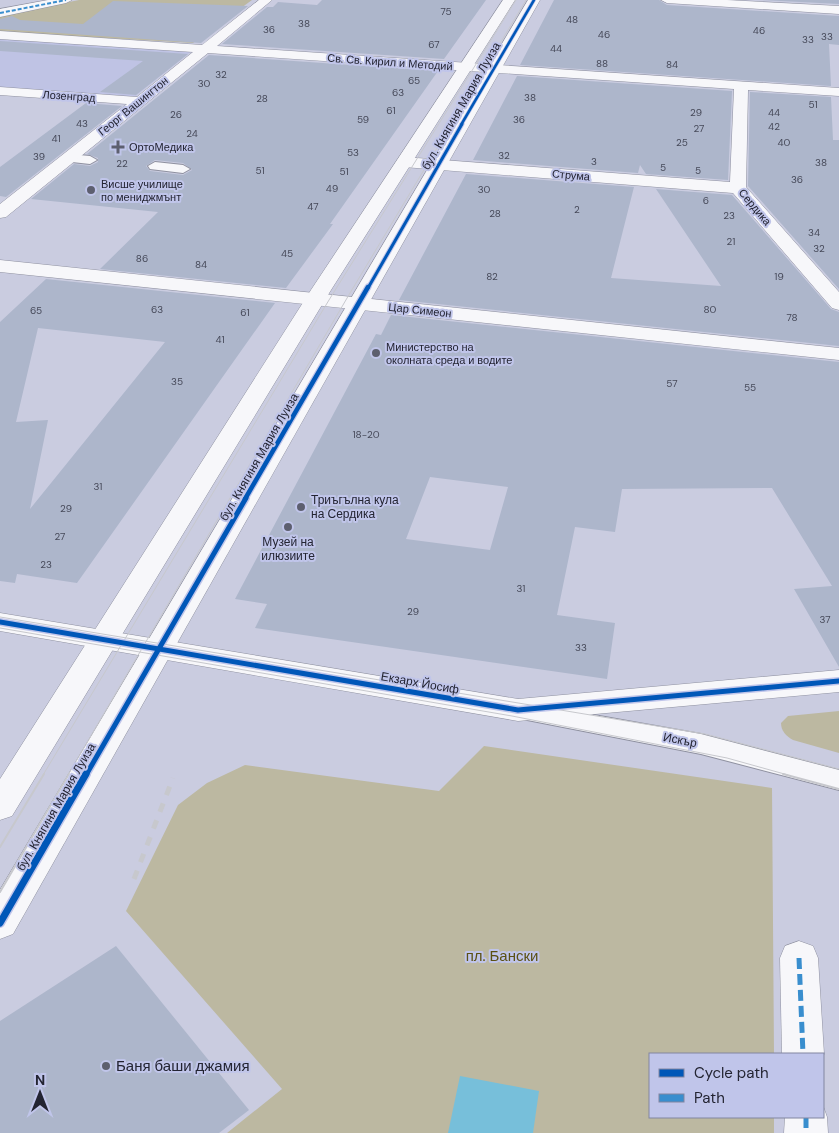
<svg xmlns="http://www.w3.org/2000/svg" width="839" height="1133" viewBox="0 0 839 1133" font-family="'DM Sans',sans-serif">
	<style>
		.built { fill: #bfc3e4 }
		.green { fill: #bcb8a1 }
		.water { fill: #77bfda }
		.building { fill: #adb6cb; fill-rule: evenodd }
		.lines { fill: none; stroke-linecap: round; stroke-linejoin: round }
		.service-casing { stroke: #8f91a0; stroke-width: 2 }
		.pedestrian-casing { stroke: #8f91a0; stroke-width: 1 }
		.minor-casing { stroke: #8f91a0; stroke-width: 1 }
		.secondary-casing { stroke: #8f91a0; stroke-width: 1 }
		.service { fill: #f7f7fa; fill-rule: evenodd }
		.pedestrian { fill: #f7f7fa; fill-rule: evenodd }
		.minor { fill: #f7f7fa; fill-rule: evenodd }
		.secondary { fill: #f7f7fa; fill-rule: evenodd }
		.tram-far1 { stroke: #c7c8cd; stroke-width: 1 }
		.tram { stroke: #c7c8cd; stroke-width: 2 }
		.rail { stroke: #c7c8cd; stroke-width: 5; stroke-dasharray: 9 9; stroke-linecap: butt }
		.quiet-far1 { stroke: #398ece; stroke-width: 2; stroke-dasharray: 4 2; stroke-linecap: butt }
		.quiet { stroke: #398ece; stroke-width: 5; stroke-dasharray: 11 5; stroke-linecap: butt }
		.cycleway-far4-casing { stroke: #c0c5ea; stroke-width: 4 }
		.cycleway-far3-casing { stroke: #c0c5ea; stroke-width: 5 }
		.cycleway-far2-casing { stroke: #c0c5ea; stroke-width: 7 }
		.cycleway-far1-casing { stroke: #c0c5ea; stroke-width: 8 }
		.cycleway-casing { stroke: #c0c5ea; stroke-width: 10 }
		.cycleway-far4 { stroke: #0057b8; stroke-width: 2.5 }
		.cycleway-far3 { stroke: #0057b8; stroke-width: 3 }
		.cycleway-far2 { stroke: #0057b8; stroke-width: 4.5 }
		.cycleway-far1 { stroke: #0057b8; stroke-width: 5 }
		.cycleway { stroke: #0057b8; stroke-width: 7 }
		.poi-dot { fill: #5d5f6f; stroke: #c0c5ea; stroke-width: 2 }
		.labels { text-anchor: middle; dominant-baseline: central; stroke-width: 4; stroke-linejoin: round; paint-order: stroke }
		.number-label { font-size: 10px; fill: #464959 }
		.far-street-label { font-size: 11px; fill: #232432; stroke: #c0c5ea }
		.far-poi-label { font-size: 11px; fill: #232432; stroke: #c0c5ea; text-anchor: start }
		.street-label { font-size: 12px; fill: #232432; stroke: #c0c5ea }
		.poi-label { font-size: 12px; fill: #232432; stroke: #c0c5ea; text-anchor: start }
		.near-park-label { font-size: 15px; fill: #5b5113; stroke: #c0c5ea }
		.near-poi-label { font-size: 15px; fill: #232432; stroke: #c0c5ea; text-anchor: start }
	</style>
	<rect width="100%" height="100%" fill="#cacce0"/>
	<polygon class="built" points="0,37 194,49 133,98 0,88"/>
	<g class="green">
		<polygon points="79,0 252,0 193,43 0,32 0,16"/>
		<path d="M839 711V753L793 740C786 736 781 731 781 723L788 716Z"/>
		<polygon points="484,746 772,788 774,1054 650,1054 650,1117 774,1117 774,1133 227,1133 282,1089 126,911 178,805 207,783 245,765 439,791"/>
	</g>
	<polygon class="water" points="460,1076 539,1091 533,1133 448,1133"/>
	<g class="building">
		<polygon points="322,0 486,0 444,59 222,44 267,7 273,7 278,2 317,5"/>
		<polygon points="554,0 659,0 667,5 839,16 839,45 829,44 831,86 520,65"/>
		<polygon points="762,0 839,0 839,4"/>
		<polygon points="113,1 248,6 201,43 0,29 0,19 12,16 20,20 83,24"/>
		<polygon points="0,41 188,54 136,95 100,92 143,61 0,51"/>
		<path d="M209 55 438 71 330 224H333L286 288 100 269 158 212 31 199 74 164 90 166 98 162V158L87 154ZM155 160 183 163 192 170 183 175 150 171 146 166Z"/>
		<polygon points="517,76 732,91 728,180 646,174 640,165 638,173 473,160"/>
		<polygon points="750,92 831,97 833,140 839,140 839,289 748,186"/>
		<polygon points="86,103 122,106 6,197 0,196 0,167"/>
		<polygon points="466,174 634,187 611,278 721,286 656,189 732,195 831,309 839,312 839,346 399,300"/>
		<path d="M46 279 275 303 77 583 17 574 15 583 0 581V322ZM38 328 165 342 30 509 48 420 16 422Z"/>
		<path d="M391 315 839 362V667L794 589 832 586 772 488 622 489 615 532 575 527 557 615 615 623 607 679 255 628 267 604 235 599 376 334 381 335ZM430 477 508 487 490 550 406 539Z"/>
		<polygon points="116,946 249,1110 219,1133 0,1133 0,1021"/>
	</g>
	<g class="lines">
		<g class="service-casing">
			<g id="service">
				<polygon points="68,154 90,156 97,160 90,164 63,161 61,158"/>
				<polygon points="155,162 183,165 190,169 183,173 150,169 148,166"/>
				<polygon points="526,703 701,734 839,770 839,790 701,754 517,718 513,712 517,706"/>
			</g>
		</g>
		<g class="pedestrian-casing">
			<g id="pedestrian">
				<polygon points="48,0 72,0 66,3 0,17 0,9"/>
				<polygon points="799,941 813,946 818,958 824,1054 823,1056 782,1054 780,958 785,946"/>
				<polygon points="823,1106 827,1117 828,1133 784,1133 785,1117 823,1117"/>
			</g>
		</g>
		<g class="minor-casing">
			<g id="minor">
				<polygon points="259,0 272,0 217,46 839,88 839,96 748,90 746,187 839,292 839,310 832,308 733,193 404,167 396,162 404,157 730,182 734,89 208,53 6,217 0,218 0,204 127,104 0,95 0,87 137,97 193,52 0,39 0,31 202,45"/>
				<polygon points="661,0 727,0 839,6 839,14 667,3"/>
				<polygon points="0,260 839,348 839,360 0,272"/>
				<polygon points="0,613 518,699 839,670 839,692 518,721 0,631"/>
			</g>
		</g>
		<g class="secondary-casing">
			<g id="secondary">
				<polygon points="503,0 515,0 331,290 12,816 0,820 0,779 311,290"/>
				<polygon points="528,0 540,0 13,934 0,939 0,890"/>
			</g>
		</g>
		<use href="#service" class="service"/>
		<use href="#pedestrian" class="pedestrian"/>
		<use href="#minor" class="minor"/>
		<use href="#secondary" class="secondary"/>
		<g class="tram-far1">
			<polyline points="0,617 705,734 839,769"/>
			<polyline points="0,628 512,716 727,758 788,775"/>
			<polyline points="43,775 329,300 516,0"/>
			<polyline points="68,775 350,293 526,0"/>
		</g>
		<g class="tram">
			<polyline points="783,774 839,789"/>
			<polyline points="0,847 44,774"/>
			<polyline points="0,892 69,774"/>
		</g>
		<polyline class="rail" points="134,879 173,778"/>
		<polyline class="quiet-far1" points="0,13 66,0"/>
		<g class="quiet">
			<polyline points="799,958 803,1054"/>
			<polyline points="806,1117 806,1133"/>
		</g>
		<g class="cycleway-far4-casing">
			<polyline id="cycleway-far4" points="461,125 534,0"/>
		</g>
		<g class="cycleway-far3-casing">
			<polyline id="cycleway-far3" points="368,288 462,124"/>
		</g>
		<g class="cycleway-far2-casing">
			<polyline id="cycleway-far2" points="245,499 368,287"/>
		</g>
		<g class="cycleway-far1-casing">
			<g id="cycleway-far1">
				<polyline points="0,622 518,710 839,681"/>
				<polyline points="86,775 246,498"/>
			</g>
		</g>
		<g class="cycleway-casing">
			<polyline id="cycleway" points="0,923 86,774"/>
		</g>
		<use href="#cycleway-far4" class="cycleway-far4"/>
		<use href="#cycleway-far3" class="cycleway-far3"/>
		<use href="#cycleway-far2" class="cycleway-far2"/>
		<use href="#cycleway-far1" class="cycleway-far1"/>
		<use href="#cycleway" class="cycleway"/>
	</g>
	<g class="poi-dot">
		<path d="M115.5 139.5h5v5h5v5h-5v5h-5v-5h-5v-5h5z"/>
		<circle cx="91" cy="190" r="5"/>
		<circle cx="376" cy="353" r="5"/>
		<circle cx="301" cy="507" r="5"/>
		<circle cx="288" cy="527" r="5"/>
		<circle cx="106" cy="1066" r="5"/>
	</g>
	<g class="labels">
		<g class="number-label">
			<text x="446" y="11">75</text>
			<text x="572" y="19">48</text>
			<text x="304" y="23">38</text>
			<text x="269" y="29">36</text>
			<text x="759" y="30">46</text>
			<text x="604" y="34">46</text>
			<text x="827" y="36">33</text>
			<text x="808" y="39">33</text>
			<text x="434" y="44">67</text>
			<text x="556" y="48">44</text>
			<text x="602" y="63">88</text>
			<text x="672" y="64">84</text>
			<text x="221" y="74">32</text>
			<text x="414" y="80">65</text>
			<text x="204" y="83">30</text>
			<text x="398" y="92">63</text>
			<text x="530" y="97">38</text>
			<text x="262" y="98">28</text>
			<text x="813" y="104">51</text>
			<text x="391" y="110">61</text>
			<text x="696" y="112">29</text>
			<text x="774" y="112">44</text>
			<text x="176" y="114">26</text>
			<text x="363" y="119">59</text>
			<text x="519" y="119">36</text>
			<text x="82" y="123">43</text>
			<text x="774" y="126">42</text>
			<text x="699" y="128">27</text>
			<text x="192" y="133">24</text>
			<text x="56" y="138">41</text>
			<text x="682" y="142">25</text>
			<text x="784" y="142">40</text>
			<text x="353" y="152">53</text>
			<text x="504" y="155">32</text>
			<text x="39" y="156">39</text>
			<text x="594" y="161">3</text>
			<text x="821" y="162">38</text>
			<text x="122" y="163">22</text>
			<text x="663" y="167">5</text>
			<text x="260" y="170">51</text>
			<text x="698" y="170">5</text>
			<text x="344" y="171">51</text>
			<text x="797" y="179">36</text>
			<text x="332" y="188">49</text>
			<text x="484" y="189">30</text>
			<text x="706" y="200">6</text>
			<text x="313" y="206">47</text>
			<text x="577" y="209">2</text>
			<text x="495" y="213">28</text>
			<text x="729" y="215">23</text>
			<text x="814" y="232">34</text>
			<text x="731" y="241">21</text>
			<text x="819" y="248">32</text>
			<text x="287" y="253">45</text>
			<text x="142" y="258">86</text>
			<text x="201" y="264">84</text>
			<text x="492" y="276">82</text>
			<text x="779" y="276">19</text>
			<text x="157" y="309">63</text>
			<text x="710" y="309">80</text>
			<text x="36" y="310">65</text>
			<text x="245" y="312">61</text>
			<text x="792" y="317">78</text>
			<text x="220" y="339">41</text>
			<text x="177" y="381">35</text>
			<text x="672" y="383">57</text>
			<text x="750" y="387">55</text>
			<text x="366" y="434">18-20</text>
			<text x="98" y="486">31</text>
			<text x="66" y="508">29</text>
			<text x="60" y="536">27</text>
			<text x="46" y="564">23</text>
			<text x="521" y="588">31</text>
			<text x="413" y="611">29</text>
			<text x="825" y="619">37</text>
			<text x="581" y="647">33</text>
		</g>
		<g class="far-street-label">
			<text transform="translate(390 62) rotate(4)">Св. Св. Кирил и Методий</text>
			<text transform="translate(69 96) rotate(4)">Лозенград</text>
			<text transform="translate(133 106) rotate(-39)">Георг Вашингтон</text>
			<text transform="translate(571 175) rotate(5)">Струма</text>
			<text transform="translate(755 207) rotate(50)">Сердика</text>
			<text transform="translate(420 310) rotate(6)">Цар Симеон</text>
		</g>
		<g class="far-poi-label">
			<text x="129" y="147">ОртоМедика</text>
			<text x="101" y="184">Висше училище<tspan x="101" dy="13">по мениджмънт</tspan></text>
			<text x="386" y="347">Министерство на<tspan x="386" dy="13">околната среда и водите</tspan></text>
		</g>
		<g class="street-label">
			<text transform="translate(461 106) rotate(-60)">бул. Княгиня Мария Луиза</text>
			<text transform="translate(259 457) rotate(-60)">бул. Княгиня Мария Луиза</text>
			<text transform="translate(420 683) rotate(10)">Екзарх Йосиф</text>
			<text transform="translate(680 740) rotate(11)">Искър</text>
			<text transform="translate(56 807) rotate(-60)">бул. Княгиня Мария Луиза</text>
		</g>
		<g class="poi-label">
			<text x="311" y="500">Триъгълна кула<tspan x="311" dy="14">на Сердика</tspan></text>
			<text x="288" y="542" text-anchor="middle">Музей на<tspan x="288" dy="14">илюзиите</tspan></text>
		</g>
		<g class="near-park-label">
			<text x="502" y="956">пл. Бански</text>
		</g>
		<g class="near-poi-label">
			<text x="116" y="1066">Баня баши джамия</text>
		</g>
	</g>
	<rect x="649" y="1053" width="175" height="65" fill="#c0c5ea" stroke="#8185a0"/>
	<rect x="659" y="1069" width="25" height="8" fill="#0057b8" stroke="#8185a0"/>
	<text x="694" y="1078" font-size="15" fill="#232432">Cycle path</text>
	<rect x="659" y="1094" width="25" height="8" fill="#398ece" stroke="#8185a0"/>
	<text x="694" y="1103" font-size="15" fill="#232432">Path</text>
	<g transform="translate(40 1093)" stroke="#c0c5ea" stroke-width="4" paint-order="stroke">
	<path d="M0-4L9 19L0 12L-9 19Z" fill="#232432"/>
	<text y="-8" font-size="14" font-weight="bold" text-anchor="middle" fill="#232432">N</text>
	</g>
</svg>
